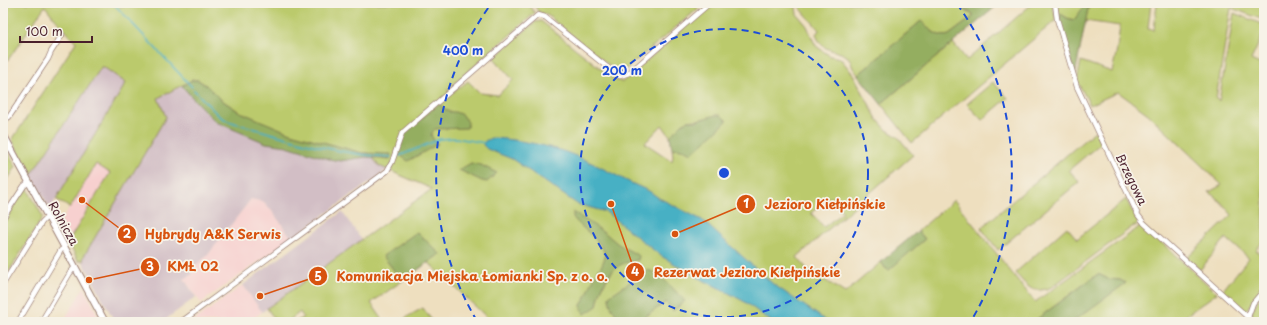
<svg xmlns="http://www.w3.org/2000/svg" width="1267" height="325" viewBox="0 0 1267 325" font-family="'Playpen Sans',sans-serif">
	<style>
		.built { fill: #f7d0cf }
		.industrial { fill: #d2bec5 }
		.green { fill: #bbca6c; stroke: #82744c; fill-rule: evenodd }
		.forest { fill: #94ae60; stroke: #6f6646 }
		.water { fill: #46b0c4; stroke: #486878 }
		.lines { fill: none; stroke-linecap: round; stroke-linejoin: round }
		.stream { stroke: #46b0c4; stroke-width: 1.5 }
		.street-casing { stroke: #9c7f75; stroke-width: 6 }
		.secondary-casing { stroke: #9c7f75; stroke-width: 8 }
		.street { stroke: #fff; stroke-width: 4.5 }
		.secondary { stroke: #fff; stroke-width: 6 }
		.ring { fill: none; stroke: #1d4ed8; stroke-width: 2; stroke-dasharray: 7 5 }
		.labels { text-anchor: middle; dominant-baseline: central; stroke-width: 3.5; stroke-linejoin: round; paint-order: stroke }
		.street-label { font-size: 12px; fill: #4a1f2b; stroke: #f7f3e8 }
		.centre { fill: #1d4ed8; stroke: #f7f3e8; stroke-width: 2 }
		.ring-label { font-size: 12px; text-anchor: middle; font-weight: bold; fill: #1d4ed8; stroke: #f7f3e8; stroke-width: 3.5; stroke-linejoin: round; paint-order: stroke }
		.leader { fill: none; stroke: #d8530f; stroke-width: 1.5 }
		.callout-dot { fill: #d8530f; stroke: #f7f3e8; stroke-width: 1.5 }
		.mark-label { font-size: 12px; text-anchor: middle; font-weight: bold; fill: #fff }
		.callout-label { font-size: 13px; text-anchor: middle; font-weight: bold; fill: #d8530f; stroke: #f7f3e8; stroke-width: 3.5; stroke-linejoin: round; paint-order: stroke }
	</style>
	<rect width="100%" height="100%" fill="#f7f3e8"/>
	<filter id="ink" filterUnits="userSpaceOnUse"><feTurbulence type="fractalNoise" baseFrequency=".025" numOctaves="2"/><feDisplacementMap in="SourceGraphic" scale="8" xChannelSelector="R" yChannelSelector="G"/><feConvolveMatrix kernelMatrix="1 2 1 2 8 2 1 2 1" color-interpolation-filters="sRGB"/></filter>
	<filter id="wash" filterUnits="userSpaceOnUse"><feTurbulence type="fractalNoise" baseFrequency=".012" numOctaves="4" result="noise"/><feDisplacementMap in="SourceGraphic" scale="16" xChannelSelector="R" yChannelSelector="G"/><feGaussianBlur stdDeviation="0.9" result="paint"/><feColorMatrix in="noise" values="0 0 0 0 0 0 0 0 0 0 0 0 0 0 0 0 0 1.4 0 .05"/><feComposite in="paint" operator="in"/></filter>
	<g filter="url(#wash)">
		<rect width="100%" height="100%" fill="#eedfbf"/>
		<g class="built">
			<polygon points="96,164 110,173 68,242 58,226"/>
			<polygon points="251,199 264,202 271,210 292,238 201,303 184,279 193,274 191,272 192,268 207,256"/>
			<polygon points="243,285 262,312 248,322 192,322"/>
			<polygon points="84,287 101,322 63,322"/>
		</g>
		<g class="industrial">
			<polygon points="102,66 127,83 50,209 31,175"/>
			<polygon points="182,86 199,105 266,143 287,146 329,159 340,161 366,157 390,159 387,170 292,238 271,210 264,202 251,199 207,256 192,268 191,272 193,274 184,279 196,297 165,320 165,322 115,322 83,262 84,256 157,98"/>
			<polygon points="342,212 362,240 262,312 243,285"/>
		</g>
		<g class="green">
			<path d="M10 3H117L121 7 136 3H528L535 13 447 90 455 91 468 81 480 93 498 95 513 80 494 58 535 22 541 21 615 80 622 82 712 3H792L796 7 797 14 807 26 813 40 816 46 830 56 840 58 853 74 877 119 887 130 898 137 913 155 797 257 806 268 845 293 881 262 886 269 925 239 918 231 954 200 1035 302 1142 225 1217 293 1177 322H1072L1125 283 1120 280 1108 279 1098 274 1033 322H908C901 316 897 317 890 322H638L660 306H611L622 322H492L428 262 440 254 383 256 402 281 371 303 383 320 380 322H296L303 317 300 312 287 322H276L267 308 432 189 379 166 369 153H362L290 133 266 124 238 111 220 99 207 86 198 80H192L158 98 166 117 84 256 83 262 81 259 79 262 68 242 110 173 96 164 70 208 56 199 126 83 102 66 31 175 12 140 76 42 55 19 45 6 8 60 3 57V12ZM703 119 682 149 676 148 672 149 673 156 672 161 645 143 662 125 670 136 682 124 688 121ZM830 197 843 212 824 227 811 213ZM613 271C604 283 599 290 597 306L581 305 587 298Z"/>
			<polygon points="533,3 705,3 621,73 616,71 547,15 539,13"/>
			<path d="M796 3H964L963 7 968 13 973 14V17L949 35C938 39 929 28 921 21L858 75C857 73 854 70 853 68 851 64 851 60 848 57 836 48 822 54 816 34L819 30Z"/>
			<polygon points="1033,3 1052,3 1056,20 912,143 881,104 953,43 967,60"/>
			<polygon points="1057,3 1151,3 1148,29 1154,30 1157,3 1264,3 1264,20 1231,8 1216,99 1219,101 1234,13 1264,25 1264,32 1251,60 1264,66 1264,240 1256,250 1264,256 1264,289 1245,311 1222,291 1249,258 1226,238 1200,270 1187,258 1232,215 1221,202 1209,192 1222,185 1148,114 1118,92 1090,105 1077,81 1081,61 1112,72 1117,49 1120,26 1085,21 1089,4 1074,20 1067,18 1058,12"/>
			<polygon points="993,82 1008,98 982,120 967,104"/>
			<polygon points="1095,131 1101,143 1069,170 1079,182 998,250 981,228"/>
			<polygon points="8,151 16,167 3,186 3,158"/>
			<polygon points="26,186 43,217 3,281 3,222"/>
			<path d="M1126 199 1138 222 1137 225 1132 227 1052 287C1031 295 1029 287 1015 273L1067 227 1077 239Z"/>
			<path d="M1264 293V322H1257L1251 317C1252 306 1258 300 1264 293Z"/>
			<polygon points="423,308 433,322 408,322 405,318"/>
		</g>
		<g class="forest">
			<path d="M964 3H1000L881 104 858 75 921 21C928 28 938 39 949 35L973 17V14L963 9Z"/>
			<polygon points="1089,4 1075,75 1058,12 1067,18 1074,20 1085,5"/>
			<polygon points="192,80 198,80 207,86 220,99 238,111 290,133 362,153 391,154 390,159 366,157 340,161 329,159 287,146 266,143 216,122 199,105 182,86"/>
			<path d="M439 104 449 112C458 111 463 115 468 122L467 128 435 129 433 131 431 135 435 142 438 144 408 161 397 153 404 133Z"/>
			<path d="M716 115H721L727 121 692 153C685 150 679 147 672 149L670 136 682 124 688 121H695Z"/>
			<polygon points="471,163 481,165 497,173 487,182 482,181 459,170"/>
			<path d="M573 212 604 232 618 244 639 256 638 260C632 261 626 262 620 265 607 272 599 292 597 306L585 314 582 310 581 305C587 297 589 289 593 280 596 273 602 267 604 260 609 246 584 230 576 221L573 217Z"/>
			<polygon points="918,231 925,239 889,270 886,269 881,262"/>
			<polygon points="417,232 440,254 402,281 383,256"/>
			<path d="M648 270C660 273 676 292 685 301L673 311 666 302 638 322H622C617 315 608 306 609 296Z"/>
			<polygon points="1098,274 1108,279 1120,280 1126,283 1072,322 1033,322"/>
		</g>
		<path class="water" d="M491 138C517 139 553 146 576 156 601 166 624 181 649 191L659 198 702 220 773 284 828 322H772L745 302 725 291 699 278 661 256 606 212 577 204 512 159 487 149 483 145 485 141Z"/>
		<g class="lines">
			<g class="stream">
				<polyline points="113,3 192,87"/>
				<path d="M194 90 219 116 228 121C282 136 335 155 391 157"/>
				<polyline points="399,156 440,139 456,138 485,143"/>
			</g>
		</g>
	</g>
	<g filter="url(#ink)">
		<g class="lines">
			<g class="street-casing">
				<g id="street">
					<polyline points="1055,3 1057,19 1077,87 1138,215 1144,223 1253,322"/>
					<polyline points="3,121 9,117 48,59 51,52 62,35"/>
					<polyline points="3,154 10,147"/>
					<polyline points="3,218 24,186 29,182"/>
					<polyline points="3,284 42,222 47,217"/>
					<polyline points="1248,317 1253,303 1264,290"/>
					<polyline points="18,322 61,250 64,248"/>
					<polyline points="41,322 70,273 75,267"/>
					<polyline points="181,322 387,171 392,162 402,133 538,15 545,17 612,71 620,76 629,73 710,3"/>
				</g>
			</g>
			<g class="secondary-casing">
				<polyline id="secondary" points="3,134 105,322"/>
			</g>
			<use href="#street" class="street"/>
			<use href="#secondary" class="secondary"/>
		</g>
	</g>
	<g class="ring">
		<circle cx="724" cy="173" r="144"/>
		<path d="M477 321A288 288 0 0 1 491 4M957 4A288 288 0 0 1 971 321"/>
	</g>
	<g class="labels">
		<g class="street-label">
			<text transform="translate(1132 179) rotate(64)">Brzegowa</text>
			<text transform="translate(64 223) rotate(61)">Rolnicza</text>
		</g>
	</g>
	<circle cx="724" cy="173" r="6" class="centre"/>
	<g class="ring-label">
		<text x="463" y="55">400 m</text>
		<text x="622" y="75">200 m</text>
	</g>
	<path class="leader" d="M675 234L746 204M82 200L127 234M89 280L150 267M611 204L635 272M260 296L318 276"/>
	<g class="callout-dot">
		<circle cx="675" cy="234" r="4"/>
		<circle cx="82" cy="200" r="4"/>
		<circle cx="89" cy="280" r="4"/>
		<circle cx="611" cy="204" r="4"/>
		<circle cx="260" cy="296" r="4"/>
		<circle cx="746" cy="204" r="10"/>
		<circle cx="127" cy="234" r="10"/>
		<circle cx="150" cy="267" r="10"/>
		<circle cx="635" cy="272" r="10"/>
		<circle cx="318" cy="276" r="10"/>
	</g>
	<g class="mark-label">
		<text x="746" y="208">1</text>
		<text x="127" y="238">2</text>
		<text x="150" y="271">3</text>
		<text x="635" y="276">4</text>
		<text x="318" y="281">5</text>
	</g>
	<g class="callout-label">
		<text x="825" y="209">Jezioro Kiełpińskie</text>
		<text x="213" y="239">Hybrydy A&amp;K Serwis</text>
		<text x="193" y="271">KMŁ 02</text>
		<text x="747" y="277">Rezerwat Jezioro Kiełpińskie</text>
		<text x="472" y="281">Komunikacja Miejska Łomianki Sp. z o. o.</text>
	</g>
	<rect width="1267" height="325" fill="none" stroke="#f7f3e8" stroke-width="16"/>
	<path d="M20 36v6h72v-6" fill="none" stroke="#4a1f2b" stroke-width="2"/>
	<text x="26" y="36" font-size="12" fill="#4a1f2b" stroke="#f7f3e8" stroke-width="3" paint-order="stroke">100 m</text>
</svg>
